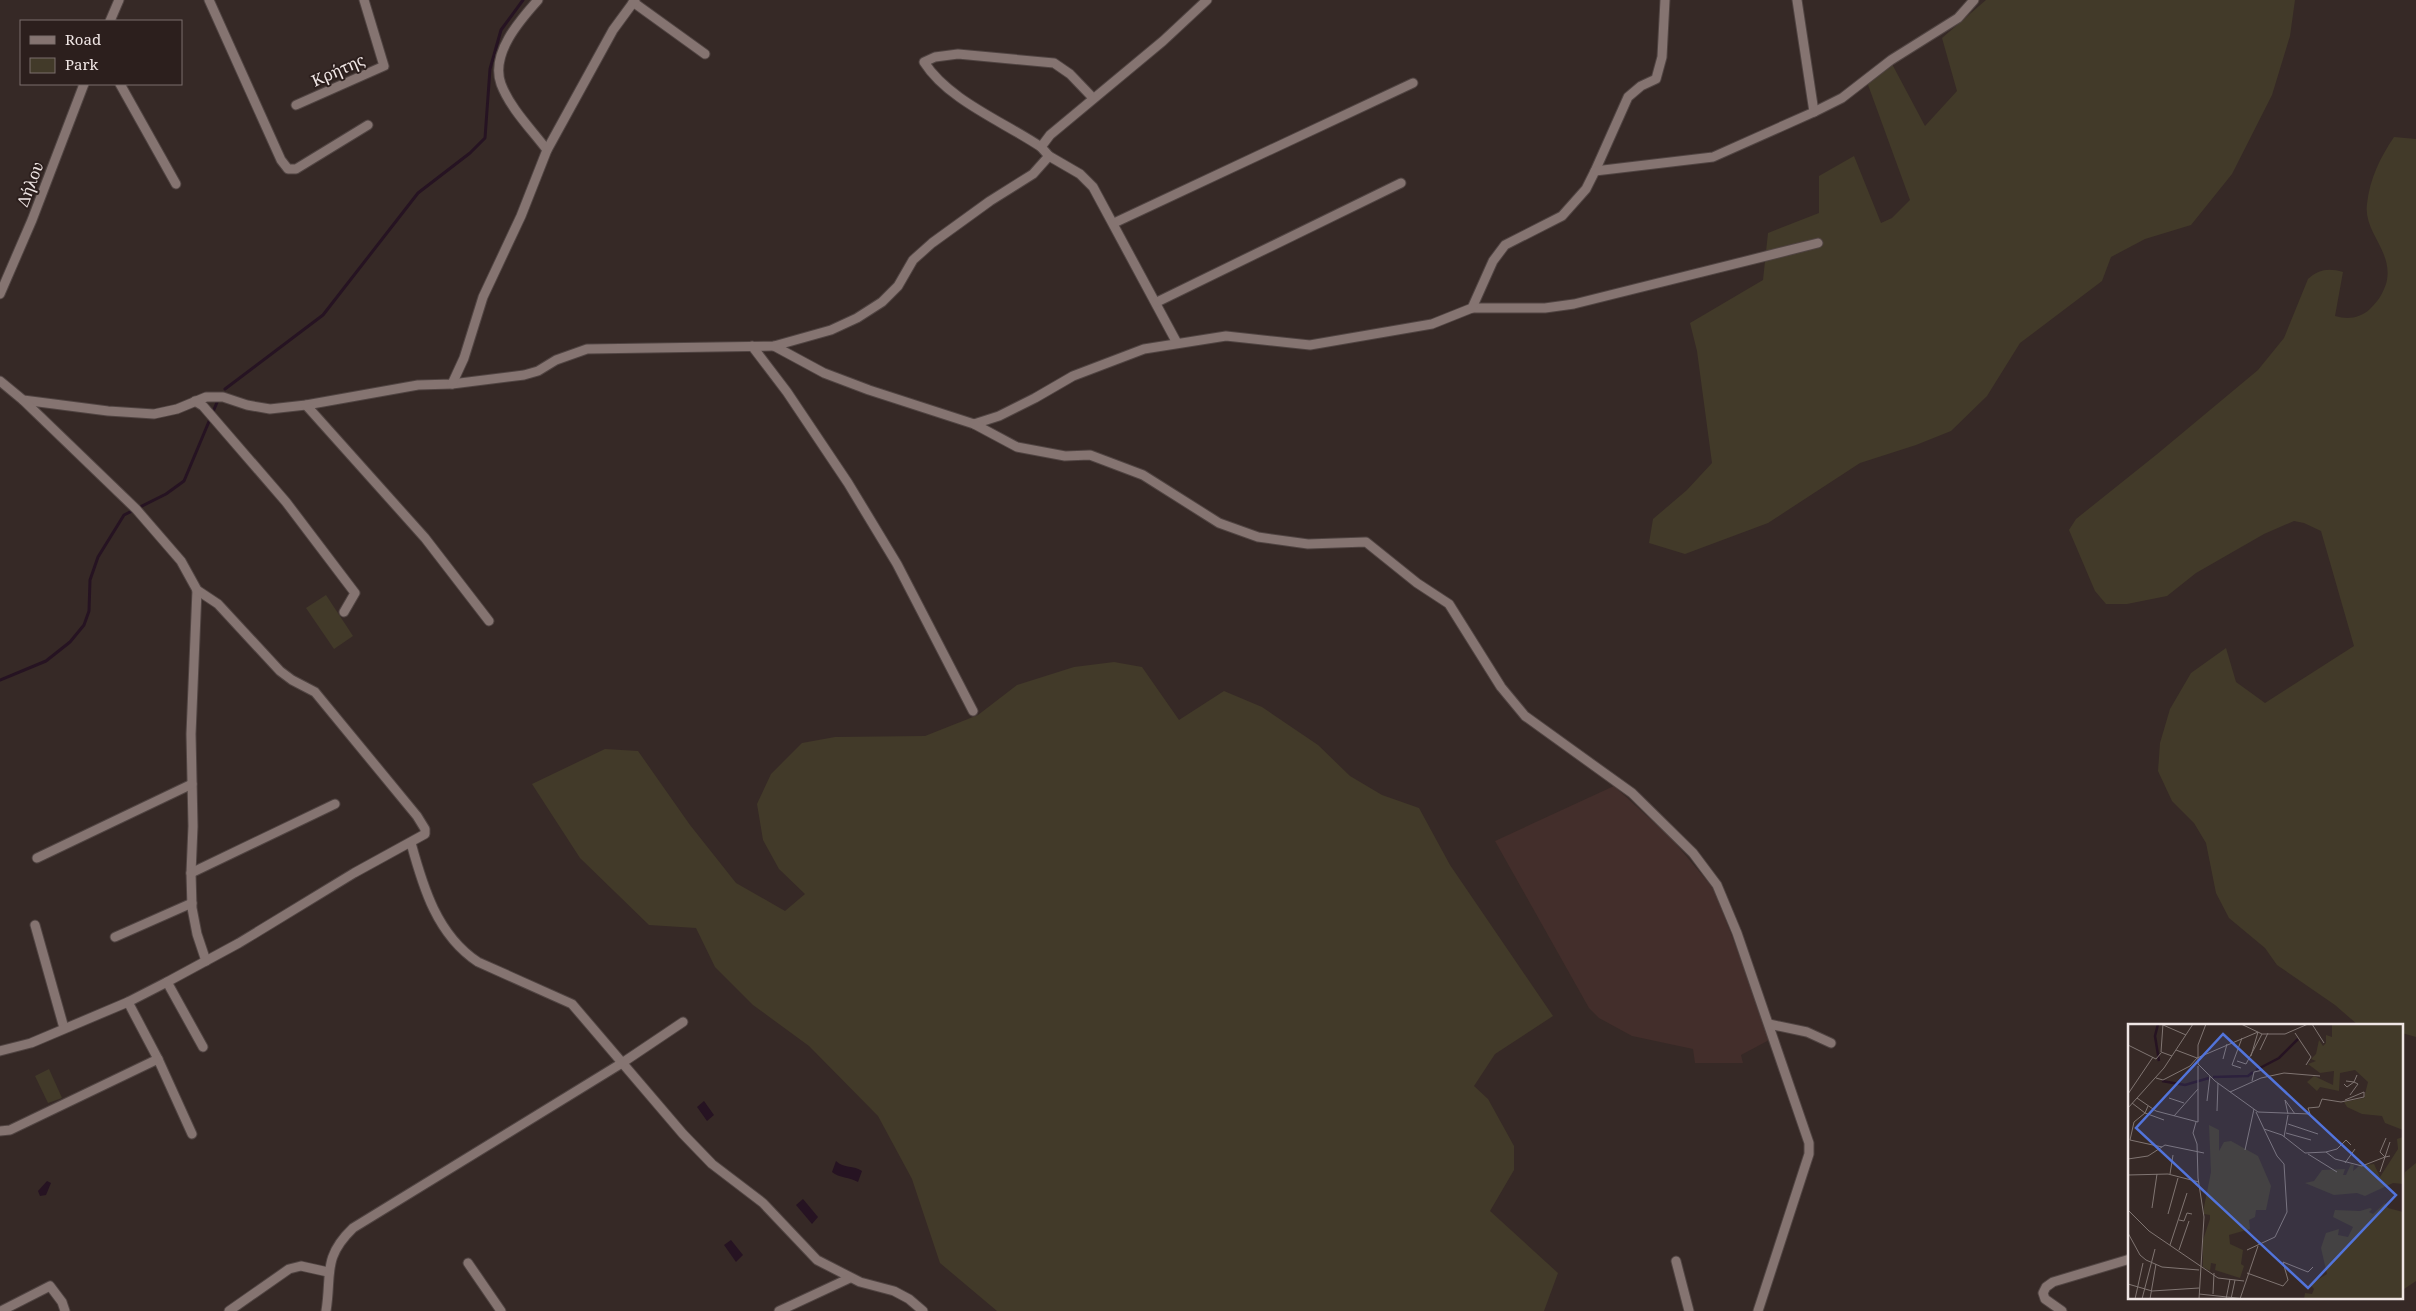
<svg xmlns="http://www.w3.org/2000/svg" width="2416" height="1311" viewBox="0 0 2416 1311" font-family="'Noto Serif',serif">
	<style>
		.built { fill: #432e2b }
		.green { fill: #423a29 }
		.water { fill: #261322 }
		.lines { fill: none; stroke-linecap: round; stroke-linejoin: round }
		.stream { stroke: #261322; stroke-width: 3 }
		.street-casing { stroke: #504442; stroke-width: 11 }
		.street { stroke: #857471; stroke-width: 9 }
		.labels { text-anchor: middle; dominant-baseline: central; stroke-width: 4; stroke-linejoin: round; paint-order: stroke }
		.street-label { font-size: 16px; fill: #f0e6e5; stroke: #2c1f1d }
		.inset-river { fill: none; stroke: #261322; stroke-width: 2.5 }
		.inset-road { fill: none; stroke: #807572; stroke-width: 1 }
		.view { fill: #5274db; fill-opacity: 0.15; stroke: #5274db; stroke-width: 2.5 }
		.inset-edge { fill: none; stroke: #f0e6e5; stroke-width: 2.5 }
	</style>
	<rect width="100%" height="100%" fill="#362926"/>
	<polygon class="built" points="1614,786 1670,837 1714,889 1771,1039 1741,1055 1743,1063 1695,1063 1693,1049 1632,1036 1599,1018 1589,1008 1495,841"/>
	<g class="green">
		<polygon points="1986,0 2295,0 2290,36 2272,95 2232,174 2191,225 2145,239 2111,257 2102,281 2020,343 1987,396 1951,431 1916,445 1860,463 1768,523 1685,554 1649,543 1653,519 1687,490 1712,463 1697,351 1690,323 1763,280 1768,233 1819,213 1819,176 1854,156 1881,223 1892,218 1910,200 1867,82 1892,64 1925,126 1957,91 1942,38"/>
		<path d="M2394 137 2416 139V1037L2402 1033V1025H2358L2335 1005 2277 965 2265 948 2229 918 2216 893 2206 843 2194 823 2172 801 2158 771 2160 743 2170 709 2191 673 2226 648 2236 682 2265 703 2354 646 2321 531 2304 523 2294 521 2264 534 2196 573 2167 596 2127 604H2106L2095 591 2069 530 2076 519 2156 455 2258 370 2284 338 2308 279C2319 269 2329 268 2343 272L2335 316C2348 320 2360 318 2370 309 2379 300 2382 295 2386 284 2395 252 2363 233 2367 204 2370 178 2380 158 2394 137Z"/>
		<polygon points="326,595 353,636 334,649 306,608"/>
		<polygon points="1114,662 1142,667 1179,720 1224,691 1262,707 1318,745 1350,776 1382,795 1419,808 1450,865 1553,1016 1495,1054 1474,1086 1488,1099 1514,1146 1514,1170 1490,1211 1558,1273 1544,1311 997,1311 940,1263 912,1179 878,1116 809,1046 753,1005 715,967 696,928 649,925 580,858 532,784 605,749 638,751 690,825 736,883 785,911 805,894 779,869 763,840 757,804 771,774 802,743 835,737 925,736 978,715 1017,685 1074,667"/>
		<polygon points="49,1069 62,1098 48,1103 35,1076"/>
		<polygon points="2416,1163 2416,1281 2404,1289 2402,1193 2405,1172"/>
	</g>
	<g class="water">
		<polygon points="704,1101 714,1115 707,1121 697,1107"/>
		<path d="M836 1161C844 1169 854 1165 862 1171L858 1182C850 1177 839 1178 832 1172Z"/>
		<polygon points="47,1181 51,1183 46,1195 40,1196 38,1191"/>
		<polygon points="803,1199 818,1217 812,1224 796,1205"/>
		<polygon points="731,1240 743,1255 736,1262 724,1245"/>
	</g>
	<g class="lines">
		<g class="stream">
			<polyline points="225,389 323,315 418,193 470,153 485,138 490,69 501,30 523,0"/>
			<polyline points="0,680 46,661 70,642 84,625 89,611 90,580 98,557 124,515 166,494 184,481 218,400"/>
		</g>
		<g class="street-casing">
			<g id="street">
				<polyline points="209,0 281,160 288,169 296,169 368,125"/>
				<path d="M538 0C520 20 490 54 501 84 510 108 532 130 547 150"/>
				<polyline points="1797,0 1814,112"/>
				<polyline points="633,2 705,54"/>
				<polyline points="110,21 119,0"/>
				<polyline points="120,84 176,184"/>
				<polyline points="296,105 384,66 364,0"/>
				<path d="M1041 147C1004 122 948 100 924 62L935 57 958 54 1054 63 1070 74 1093 98"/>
				<polyline points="1049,156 1080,174 1093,187 1177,343"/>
				<polyline points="1595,171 1628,97 1641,86 1656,79 1662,57 1665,0"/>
				<polyline points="1114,223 1413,83"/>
				<polyline points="0,294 32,220 84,84"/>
				<polyline points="1157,302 1401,183"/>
				<polyline points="1472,308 1545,308 1574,304 1818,243"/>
				<polyline points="752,346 787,392 848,483 897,564 973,711"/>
				<polyline points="774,346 824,373 869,390 974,424 999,416 1035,398 1073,376 1144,349 1226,336 1310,345 1432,324 1472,308 1493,261 1505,245 1562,216 1586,189 1595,171 1713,157 1814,112 1842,98 1891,60 1958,18 1974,0"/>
				<polyline points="0,381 23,400 108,411 154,414 177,409 206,397 223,397 247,405 270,409 306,405 418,385 452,384 524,375 538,371 556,360 587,349 774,346 831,330 857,318 882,302 898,286 913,260 932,243 990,201 1033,174 1049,156 1041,147 1050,135 1163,41 1207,0"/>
				<polyline points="452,384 464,358 483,297 521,216 547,150 613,30 635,0"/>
				<polyline points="195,401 203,406 286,502 355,593 344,612"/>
				<polyline points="306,405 425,538 489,621"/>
				<polyline points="974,424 1017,447 1065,456 1090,455 1143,475 1219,523 1258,537 1308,544 1366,542 1417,583 1449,604 1501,687 1525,716 1632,793 1693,853 1717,885 1737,933 1809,1143 1809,1154 1758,1311"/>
				<polyline points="197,590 191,734 193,826 191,873 192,908 197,934 206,961"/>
				<path d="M411 843C423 887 437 935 478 962L572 1004 683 1134 712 1164 763 1203 817 1260 860 1282 894 1291 909 1299 923 1311"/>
				<polyline points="37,858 192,784"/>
				<polyline points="191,873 335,804"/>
				<polyline points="35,925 64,1028"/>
				<polyline points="115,937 192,903"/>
				<polyline points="167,982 203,1047"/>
				<polyline points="128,1002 158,1059 192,1134"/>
				<polyline points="1769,1024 1807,1032 1831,1043"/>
				<polyline points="0,1051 31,1043 128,1002 167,982 239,943 354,873 425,834 425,829 417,816 315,692 292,680 280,671 218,604 197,590 181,561 136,509 23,400"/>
				<polyline points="0,1131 10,1130 158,1059"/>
				<polyline points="1676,1261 1689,1311"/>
				<polyline points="468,1263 501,1311"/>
				<polyline points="1,1311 50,1286 62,1302 65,1311"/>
				<polyline points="229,1311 289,1269 301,1266 328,1272"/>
				<path d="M326 1311C332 1274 322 1258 353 1228L622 1063 683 1022"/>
				<polyline points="779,1311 850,1278"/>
				<polyline points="2062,1311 2045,1299 2043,1293 2046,1287 2053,1282 2130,1259"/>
			</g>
		</g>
		<use href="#street" class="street"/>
	</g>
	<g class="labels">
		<g class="street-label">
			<text transform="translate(338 70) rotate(-24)">Κρήτης</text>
			<text transform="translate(30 184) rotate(-69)">Δήλου</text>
		</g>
	</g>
	<g transform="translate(2128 1024)">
		<rect width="275" height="275" fill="#362926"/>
		<path d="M204 0H275V106L257 99 254 92 234 90 219 83 216 78 236 74 240 58 227 46 212 49 211 67 192 63 189 67 179 58 186 52 205 61 206 47 192 49 180 40 188 37 183 35 188 30 191 16 195 22 198 19V11L204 13ZM81 101 91 106V127L96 118 103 117 130 132 143 162 138 186H128L127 193 121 196 122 205 101 211 102 220 115 226 113 240 116 242 112 254 87 246 88 240 83 239 82 247 75 243V216L82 195V191L76 190V183L83 148ZM275 113V160L265 159 237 172 229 169 206 171 177 159 186 157 194 146 217 145 215 151H218L223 140 226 141 225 147 231 142 246 140 252 153 270 125 269 115ZM257 179 260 184 275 188V275H176L177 269 184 270 186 265 182 260 199 250 193 224 198 209 211 205 210 211 220 213 225 203 205 193 207 186 232 187 242 184 244 185 241 188 245 190Z" fill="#423a29"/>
		<path class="inset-river" d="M30 0 27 12 31 37M128 46 151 34 170 15M85 53 120 52 125 48M34 57 57 61 81 54"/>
		<path class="inset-road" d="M35 0 33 28 44 32M78 0 70 21V40L87 57 130 88 182 90 180 84 191 83 194 75 213 78 236 73V68L217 76M113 0 134 10H157L180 0M184 0 196 19M35 1 58 11M167 9 183 33 178 41M0 21 28 35 33 29M48 26 69 34 130 8M132 26 140 9M123 32 130 8M95 35 99 20M109 37 118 40 134 10M113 44 104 41 114 14M28 54 35 56 62 42 69 34M124 57 126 48 135 46M218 57 226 58 229 51M216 60 219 63 226 58 230 60 222 71M102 68 133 54 156 49 192 52M0 70 25 33M9 74 28 87 70 98V42M41 74 56 79M79 77 82 52M4 79 17 89 20 82M0 84 36 44 65 0M89 87 90 59M128 88 136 105 154 111 177 129 198 128 207 135 234 142 257 133M160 90 157 76 167 90M46 92 70 65M68 98 65 109 69 120 70 154 76 193 71 275M160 100 190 110M158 109 183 116M156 113 160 91M34 123 2 116 6 98 17 89 36 96M117 126 126 85M198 128 209 125 218 116 223 121M180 130 209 148M262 132 257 133 262 118M0 135 20 132 37 121 76 129M217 139 227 125M252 148 257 133 252 128 258 114M42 150 45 131M0 151 40 150 71 158M24 184 29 150M0 186 21 207 90 254 116 257M40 190 50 154M51 196 56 197 59 189 64 190M0 209 12 231 18 236 34 243 71 246M42 221 59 169M51 226 61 197M119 226 147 213 159 188 156 140 149 132 136 105M155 238 180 248 185 243M119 249 155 262 160 256 155 238M0 260 24 267 71 264M71 270 118 275M85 270 86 249M7 275 15 239M14 275 27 225M22 275 28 240M98 275 102 255M103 275 107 256M112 275 130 222"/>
		<path class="view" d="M95 10 268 171 180 264 8 104Z"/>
		<rect width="275" height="275" class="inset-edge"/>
	</g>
	<rect x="20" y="20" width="162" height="65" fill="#2c1f1d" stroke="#7a6f6d"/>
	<rect x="30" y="36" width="25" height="8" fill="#857471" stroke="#7a6f6d"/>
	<text x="65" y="45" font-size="15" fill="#f0e6e5">Road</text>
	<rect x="30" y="58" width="25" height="15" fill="#423a29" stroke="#7a6f6d"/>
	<text x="65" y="70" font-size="15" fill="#f0e6e5">Park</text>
</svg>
